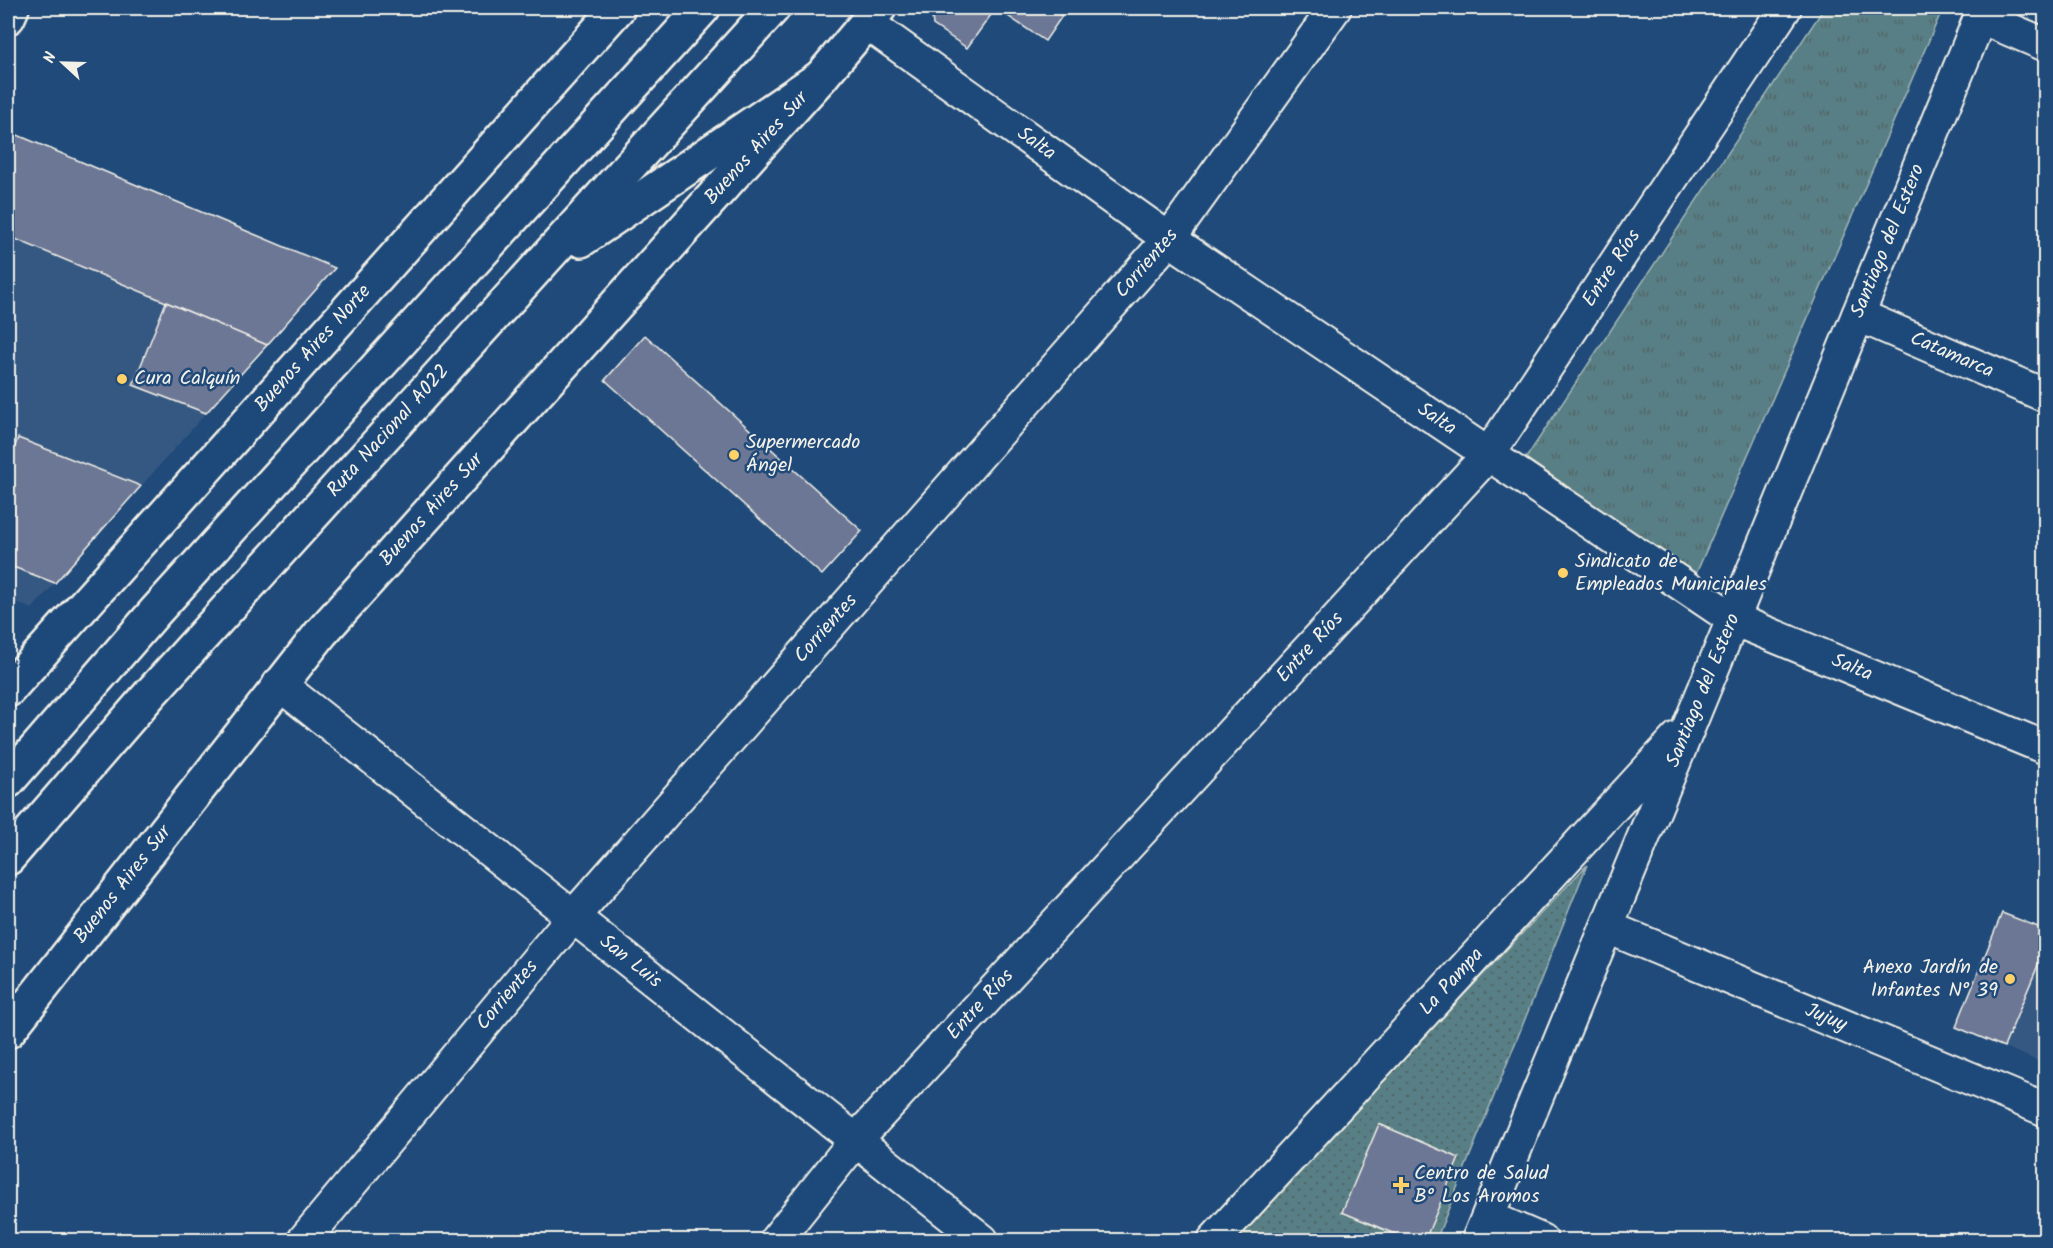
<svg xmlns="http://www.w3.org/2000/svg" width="2053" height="1248" viewBox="0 0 2053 1248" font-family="Kalam,sans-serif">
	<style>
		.built { fill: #365882 }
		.grass { fill: url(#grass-tufts); stroke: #a6b8b6; stroke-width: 1.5 }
		.park { fill: url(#park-dots); stroke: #a6b8b6; stroke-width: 1.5 }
		.building { fill: #6c7795; stroke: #f4f1e8; stroke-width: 1.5 }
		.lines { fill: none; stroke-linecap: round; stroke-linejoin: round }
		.street-casing { stroke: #f4f1e8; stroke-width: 36 }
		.secondary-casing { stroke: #f4f1e8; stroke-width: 38 }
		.highway-casing { stroke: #f4f1e8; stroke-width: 38 }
		.street { stroke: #1f4a7a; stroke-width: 32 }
		.secondary { stroke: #1f4a7a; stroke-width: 33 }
		.highway { stroke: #1f4a7a; stroke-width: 33 }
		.poi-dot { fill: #ffd166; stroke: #1f4a7a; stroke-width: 2 }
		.labels { text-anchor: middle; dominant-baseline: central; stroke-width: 5; stroke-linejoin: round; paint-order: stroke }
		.street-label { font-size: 20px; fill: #f4f1e8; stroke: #1f4a7a }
		.poi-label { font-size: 20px; fill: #f4f1e8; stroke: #1f4a7a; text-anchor: start }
	</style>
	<defs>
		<pattern id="grass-tufts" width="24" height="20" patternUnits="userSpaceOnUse" patternTransform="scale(1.5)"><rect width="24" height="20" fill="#587f85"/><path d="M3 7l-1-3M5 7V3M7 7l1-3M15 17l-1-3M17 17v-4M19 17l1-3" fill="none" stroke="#516669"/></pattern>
		<pattern id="park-dots" width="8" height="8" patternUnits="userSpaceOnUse" patternTransform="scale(1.5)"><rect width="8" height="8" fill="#587f85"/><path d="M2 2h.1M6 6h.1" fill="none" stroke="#516669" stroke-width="1.8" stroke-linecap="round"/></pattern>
	</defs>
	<rect width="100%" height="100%" fill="#1f4a7a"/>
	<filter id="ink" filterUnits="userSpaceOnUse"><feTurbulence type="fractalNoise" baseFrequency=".0167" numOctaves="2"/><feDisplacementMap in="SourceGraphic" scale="12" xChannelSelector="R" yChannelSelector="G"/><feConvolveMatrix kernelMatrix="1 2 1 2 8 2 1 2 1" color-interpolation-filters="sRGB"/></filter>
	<g filter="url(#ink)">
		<g class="built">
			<polygon points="15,134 335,268 32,609 8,599 8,150"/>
			<polygon points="2002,913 2045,930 2045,1064 1956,1027"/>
		</g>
		<polygon class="grass" points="1824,8 1943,8 1695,576 1526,458"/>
		<polygon class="park" points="1587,865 1436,1240 1231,1240"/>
		<g class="building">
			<polygon points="931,8 996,8 967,48 933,25"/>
			<polygon points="996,8 1049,8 1062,16 1045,41"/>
			<polygon points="15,134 335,268 267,345 166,302 8,236 8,150"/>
			<polygon points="166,302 267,345 206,413 133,385"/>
			<polygon points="645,335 862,531 822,575 605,380"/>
			<polygon points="18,438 141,486 55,583 8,565 8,465"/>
			<polygon points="8,599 15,602 8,620"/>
			<polygon points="2002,913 2046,930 2046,946 2004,1047 1956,1027"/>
			<polygon points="1379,1124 1459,1158 1425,1240 1409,1240 1342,1212"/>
		</g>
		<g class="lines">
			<g class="street-casing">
				<g id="street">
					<polyline points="1980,17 2046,45"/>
					<path id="s1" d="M867 23 1169 239 1733 619 2046 748"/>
					<path id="s2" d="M1858 315 2046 396"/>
					<path id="s3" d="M279 684 982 1240"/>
					<path id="s4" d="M1607 927 2046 1110"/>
					<polyline points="1488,1217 1541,1240"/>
					<path id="s5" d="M304 1240 572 918 1169 239 1335 8"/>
					<path id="s6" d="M776 1240 855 1141 1488 455 1785 8"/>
					<path id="s7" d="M1214 1240 1677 738"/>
					<path id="s8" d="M1478 1240 1984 8"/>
				</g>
			</g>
			<g class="secondary-casing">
				<g id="secondary">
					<polyline points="8,17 12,8"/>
					<path id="s9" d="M8 690 618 8"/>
					<path id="s10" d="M8 1031 321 633 821 77 879 8"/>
				</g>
			</g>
			<g class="highway-casing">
				<g id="highway">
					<polyline points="581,240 821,77"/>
					<polyline points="8,781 155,612 703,8"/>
					<path id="s11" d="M8 858 150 694 773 8"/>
				</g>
			</g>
			<use href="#street" class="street"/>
			<use href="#secondary" class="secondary"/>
			<use href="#highway" class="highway"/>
		</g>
	</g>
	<g class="poi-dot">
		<circle cx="122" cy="379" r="6"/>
		<circle cx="734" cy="455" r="6"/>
		<circle cx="1563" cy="573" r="6"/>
		<circle cx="2010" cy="979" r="6"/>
		<path d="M1398 1176h6v6h6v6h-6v6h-6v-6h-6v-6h6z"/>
	</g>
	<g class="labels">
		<g class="street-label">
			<text stroke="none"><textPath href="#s1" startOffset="208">Salta</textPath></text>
			<text stroke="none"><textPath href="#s10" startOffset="1158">Buenos Aires Sur</textPath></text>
			<text stroke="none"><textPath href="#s8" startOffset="1080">Santiago del Estero</textPath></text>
			<text stroke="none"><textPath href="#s5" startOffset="1290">Corrientes</textPath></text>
			<text stroke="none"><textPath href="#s6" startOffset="1284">Entre Ríos</textPath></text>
			<text stroke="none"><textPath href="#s9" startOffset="458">Buenos Aires Norte</textPath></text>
			<text stroke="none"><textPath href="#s2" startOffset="102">Catamarca</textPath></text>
			<text stroke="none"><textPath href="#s1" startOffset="694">Salta</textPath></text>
			<text stroke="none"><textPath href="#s11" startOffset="572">Ruta Nacional A022</textPath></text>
			<text stroke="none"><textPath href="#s10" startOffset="672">Buenos Aires Sur</textPath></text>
			<text stroke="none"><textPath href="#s5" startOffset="804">Corrientes</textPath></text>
			<text stroke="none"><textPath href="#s6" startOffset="798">Entre Ríos</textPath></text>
			<text stroke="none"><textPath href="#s1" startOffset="1180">Salta</textPath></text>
			<text stroke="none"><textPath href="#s8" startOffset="594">Santiago del Estero</textPath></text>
			<text stroke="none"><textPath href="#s10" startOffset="186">Buenos Aires Sur</textPath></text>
			<text stroke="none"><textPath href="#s3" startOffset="448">San Luis</textPath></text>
			<text stroke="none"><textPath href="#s7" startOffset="351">La Pampa</textPath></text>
			<text stroke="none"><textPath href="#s5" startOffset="318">Corrientes</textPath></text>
			<text stroke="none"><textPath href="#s6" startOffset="312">Entre Ríos</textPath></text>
			<text stroke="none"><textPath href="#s4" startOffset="237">Jujuy</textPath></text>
		</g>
		<g class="poi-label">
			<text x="134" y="379">Cura Calquín</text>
			<text x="746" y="443">Supermercado<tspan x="746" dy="23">Ángel</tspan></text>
			<text x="1575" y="562">Sindicato de<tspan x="1575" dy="23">Empleados Municipales</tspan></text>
			<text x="1998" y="968" text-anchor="end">Anexo Jardín de<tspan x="1998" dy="23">Infantes N° 39</tspan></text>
			<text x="1414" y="1174">Centro de Salud<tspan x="1414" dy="23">B° Los Aromos</tspan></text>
		</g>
	</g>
	<rect width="2053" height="1248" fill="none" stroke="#1f4a7a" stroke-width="30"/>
	<rect x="15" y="15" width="2023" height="1218" fill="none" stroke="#f4f1e8" stroke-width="2" filter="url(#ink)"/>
	<g transform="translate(63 63) rotate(292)" stroke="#1f4a7a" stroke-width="4.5" paint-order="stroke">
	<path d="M0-4.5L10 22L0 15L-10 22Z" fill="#f4f1e8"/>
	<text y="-9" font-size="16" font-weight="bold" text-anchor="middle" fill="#f4f1e8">N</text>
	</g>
</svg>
